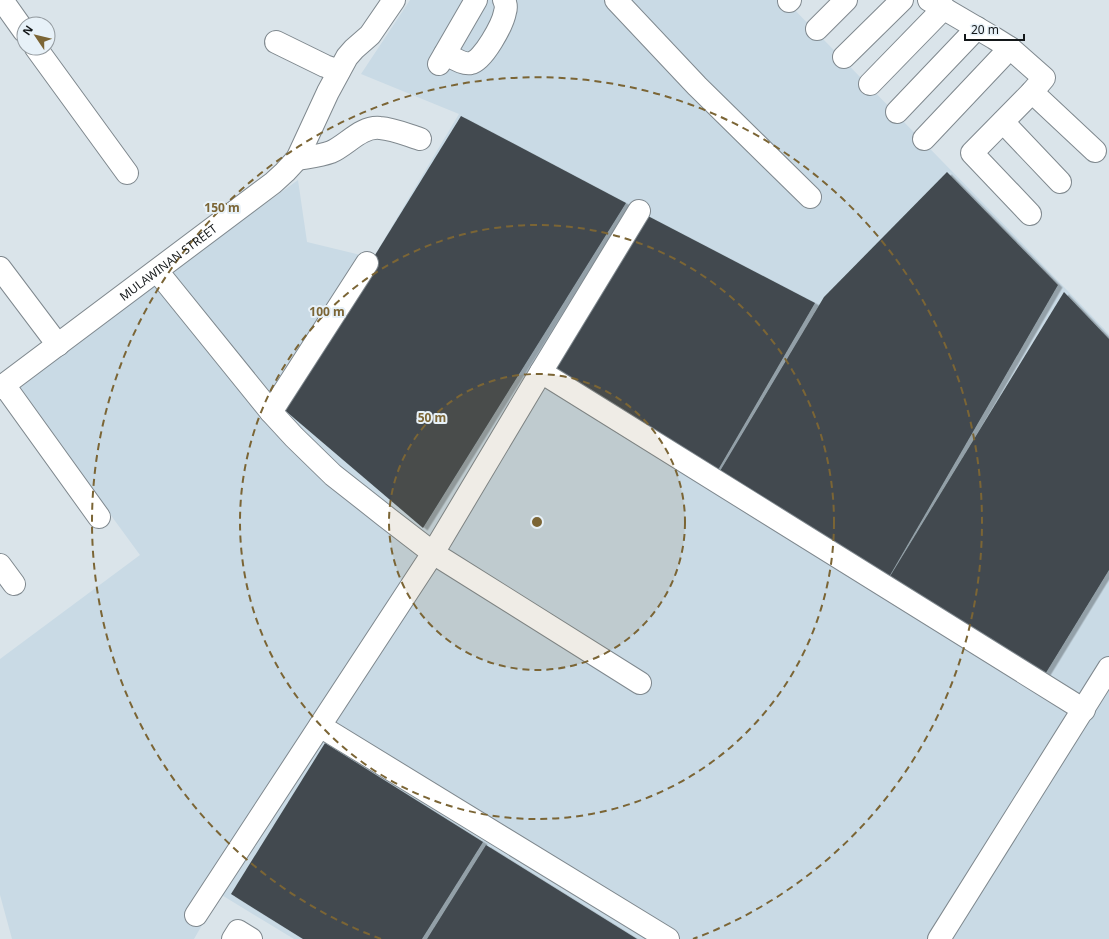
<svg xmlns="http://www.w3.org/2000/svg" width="1109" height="939" viewBox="0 0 1109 939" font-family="'Noto Sans',sans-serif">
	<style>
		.built { fill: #c9dae5 }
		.building { fill: #424a4f; filter: url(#shadow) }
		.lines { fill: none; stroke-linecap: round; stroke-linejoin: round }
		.minor-casing { stroke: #7f888e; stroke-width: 24 }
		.minor { stroke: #fff; stroke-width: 22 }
		.ring { fill: none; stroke: #7b6535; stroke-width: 2; stroke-dasharray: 7 5 }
		.labels { text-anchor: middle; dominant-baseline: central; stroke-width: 4; stroke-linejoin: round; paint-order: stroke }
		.street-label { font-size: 12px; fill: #14181a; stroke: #e7f1f8 }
		.centre { fill: #7b6535; stroke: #e7f1f8; stroke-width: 2 }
		.ring-label { font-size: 12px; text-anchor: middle; font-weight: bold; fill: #7b6535; stroke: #e7f1f8; stroke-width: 4; stroke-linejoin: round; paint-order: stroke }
	</style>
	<defs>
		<filter id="shadow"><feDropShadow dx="4.5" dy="2.5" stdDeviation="0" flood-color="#0004"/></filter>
	</defs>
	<rect width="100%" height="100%" fill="#dae4ea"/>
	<polygon class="built" points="410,0 785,0 1018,239 1109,334 1109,939 294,939 220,894 194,939 12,939 0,895 0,659 140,555 17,387 176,268 298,180 307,242 373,258 459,114 361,74"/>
	<g class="building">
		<polygon points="461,116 626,203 423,528 281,407"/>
		<polygon points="947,172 1058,285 889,577 720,471 824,297"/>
		<polygon points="644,214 815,303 718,470 550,367"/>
		<polygon points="1064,292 1109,339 1109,570 1044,676 889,578"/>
		<polygon points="325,743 483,842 422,939 303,939 231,894"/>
		<polygon points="486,845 637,939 427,939"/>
	</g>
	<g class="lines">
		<g class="minor-casing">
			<g id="minor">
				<polyline points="2,0 24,31"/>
				<polyline points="616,0 697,86 810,197"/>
				<polyline points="929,0 994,38 1010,48 1044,78 1032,92 972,153 1030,214"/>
				<polyline points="789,1 790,0"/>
				<polyline points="817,29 846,0"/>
				<polyline points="276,42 325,66 339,71"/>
				<polyline points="36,48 127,173"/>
				<path d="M445 54C452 57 463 65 471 63 483 61 503 24 505 12 506 9 506 4 504 0"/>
				<polyline points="844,57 902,0"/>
				<polyline points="439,64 476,0"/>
				<polyline points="870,84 944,8"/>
				<polyline points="1032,92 1095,151"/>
				<polyline points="897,112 977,28"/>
				<polyline points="1003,122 1060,182"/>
				<polyline points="924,139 1010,48"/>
				<path d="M297 159C308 157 320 156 331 152 347 145 361 126 380 128 394 129 407 135 420 139"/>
				<polyline points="0,268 58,345"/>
				<polyline points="157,271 271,412 294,437 333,475 385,516 433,553 640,683"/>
				<polyline points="541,372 1084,710"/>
				<polyline points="4,385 99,517"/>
				<path id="s1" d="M0 388 273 183 285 172 297 159 328 92 347 57 354 49 370 35 394 0"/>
				<polyline points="271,412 367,263"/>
				<polyline points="0,565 14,584"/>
				<polyline points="320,726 668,939"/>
				<polyline points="196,915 433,553 541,372 639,211"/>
				<polyline points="233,939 238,931 251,939"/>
				<polyline points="939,939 1109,668"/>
			</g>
		</g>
		<use href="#minor" class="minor"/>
	</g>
	<circle cx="537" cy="522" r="148" fill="#7b6535" fill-opacity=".12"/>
	<g class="ring">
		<circle cx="537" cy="522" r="148"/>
		<circle cx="537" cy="522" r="297"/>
		<path d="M381 939A445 445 0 1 1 693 939"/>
	</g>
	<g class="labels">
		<g class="street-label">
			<text stroke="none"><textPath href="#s1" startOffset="210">MULAWINAN STREET</textPath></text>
		</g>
	</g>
	<circle cx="537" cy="522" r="6" class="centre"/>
	<g class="ring-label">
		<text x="222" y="212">150 m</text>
		<text x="327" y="316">100 m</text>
		<text x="432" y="422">50 m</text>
	</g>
	<g transform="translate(36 36) rotate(305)"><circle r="19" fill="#e7f1f8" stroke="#939a9f"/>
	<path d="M0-3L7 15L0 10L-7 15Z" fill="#7b6535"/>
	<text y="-6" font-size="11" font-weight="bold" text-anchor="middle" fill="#14181a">N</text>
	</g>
	<path d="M965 34v6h59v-6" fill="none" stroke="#14181a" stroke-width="2"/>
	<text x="971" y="34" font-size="12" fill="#14181a" stroke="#e7f1f8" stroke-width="3" paint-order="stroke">20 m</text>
</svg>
